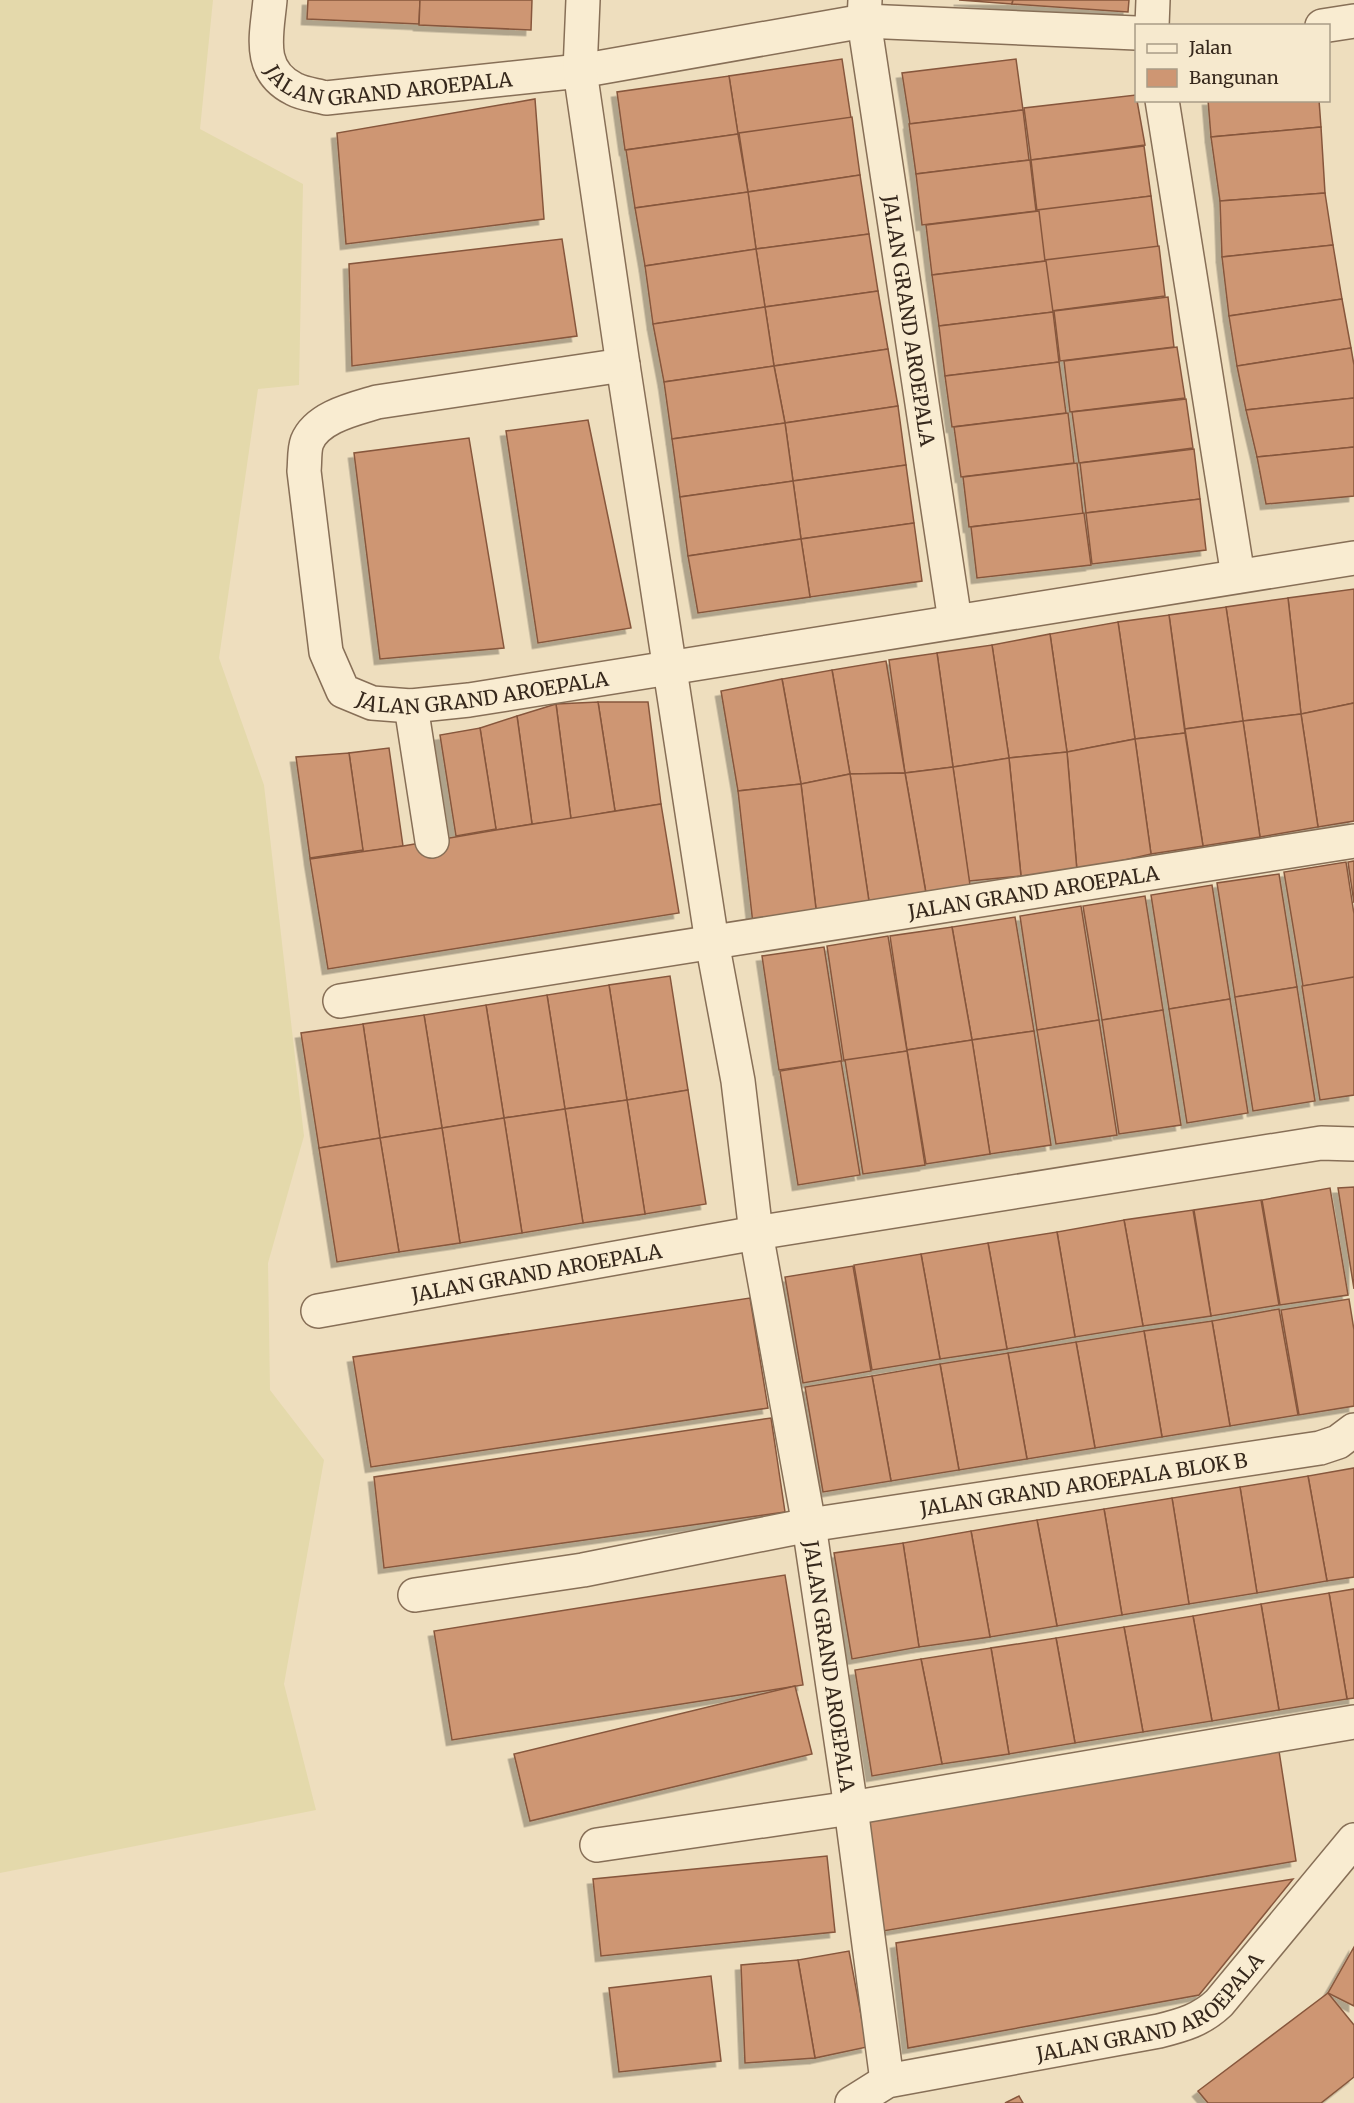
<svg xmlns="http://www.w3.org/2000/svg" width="1354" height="2103" viewBox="0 0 1354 2103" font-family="Merriweather,serif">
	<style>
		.farmland { fill: #e4d9ab }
		.building { fill: #ce9673; stroke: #87573c; stroke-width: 1.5; filter: url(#shadow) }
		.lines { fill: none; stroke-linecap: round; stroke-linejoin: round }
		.minor-casing { stroke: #876f57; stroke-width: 36 }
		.minor { stroke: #f9ecd1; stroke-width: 33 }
		.labels { text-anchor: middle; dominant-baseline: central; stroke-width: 4.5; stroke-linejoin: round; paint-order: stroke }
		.street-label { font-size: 20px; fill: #36281c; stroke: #f6e9ce }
	</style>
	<defs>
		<filter id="shadow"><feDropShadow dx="-5.5" dy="5.5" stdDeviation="0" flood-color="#0004"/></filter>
	</defs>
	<rect width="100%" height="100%" fill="#eedebe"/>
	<polygon class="farmland" points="0,0 213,0 200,129 303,184 299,385 258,389 219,658 264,785 304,1136 268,1263 270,1390 324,1460 284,1684 316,1810 0,1873"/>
	<g class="building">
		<polygon points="308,0 420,0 419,24 307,19"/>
		<polygon points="420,0 532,0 531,30 419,25"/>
		<polygon points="959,0 1013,0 1012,4"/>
		<polygon points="1013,0 1129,0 1128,12 1012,4"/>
		<polygon points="842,59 851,118 738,134 729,76"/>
		<polygon points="1016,59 1023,110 910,124 902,73"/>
		<polygon points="729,76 738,134 625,150 617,92"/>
		<polygon points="1136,95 1145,145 1031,160 1024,108"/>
		<polygon points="535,99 544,219 346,244 337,133"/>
		<polygon points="1208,100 1319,100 1321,127 1211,137"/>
		<polygon points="1023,110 1029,160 916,174 909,124"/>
		<polygon points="852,117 860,175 748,192 739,133"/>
		<polygon points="1321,127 1325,193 1220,201 1211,137"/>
		<polygon points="738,134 748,192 635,208 626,150"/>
		<polygon points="1144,146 1151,196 1037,211 1031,160"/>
		<polygon points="1030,160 1036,211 922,225 916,174"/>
		<polygon points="860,175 869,234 756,249 748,192"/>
		<polygon points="748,192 756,249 645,266 635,208"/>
		<polygon points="1325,193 1333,245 1222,257 1220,201"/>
		<polygon points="1151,196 1158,247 1043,261 1037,210"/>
		<polygon points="1039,211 1045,261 932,275 926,225"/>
		<polygon points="869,234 878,291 765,307 756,249"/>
		<polygon points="562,239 577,336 352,366 349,264"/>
		<polygon points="1333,245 1342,299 1229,316 1222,257"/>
		<polygon points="1159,246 1165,296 1051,311 1045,260"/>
		<polygon points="756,249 765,307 653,324 645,266"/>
		<polygon points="1046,261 1053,312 939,326 932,275"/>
		<polygon points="878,291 888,349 774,366 765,307"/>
		<polygon points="1168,297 1174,347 1060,361 1054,311"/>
		<polygon points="1342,299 1351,348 1237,366 1229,316"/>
		<polygon points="765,307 774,366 664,382 653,324"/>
		<polygon points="1053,312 1059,362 945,376 939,326"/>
		<polygon points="1177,347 1185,398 1070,412 1064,361"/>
		<polygon points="1351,348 1354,365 1354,398 1246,410 1237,366"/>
		<polygon points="888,349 898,406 785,423 774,366"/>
		<polygon points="1059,362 1066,413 952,427 945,376"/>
		<polygon points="774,366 785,423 672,439 664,382"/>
		<polygon points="1354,398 1354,447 1257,457 1246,410"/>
		<polygon points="1186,399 1193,448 1079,463 1072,412"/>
		<polygon points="898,406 906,465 793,481 785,423"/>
		<polygon points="1068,413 1074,463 961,477 954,427"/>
		<polygon points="588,420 631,628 538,643 506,431"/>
		<polygon points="785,423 793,481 680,497 672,439"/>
		<polygon points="469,438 504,648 380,659 354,453"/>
		<polygon points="1354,447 1354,496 1266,504 1257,457"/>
		<polygon points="1194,449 1200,499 1086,513 1080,463"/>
		<polygon points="1077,463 1083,514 969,527 963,477"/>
		<polygon points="906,465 914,523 801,539 793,481"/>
		<polygon points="793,481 801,539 688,556 680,497"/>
		<polygon points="1200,499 1206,550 1092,564 1086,513"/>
		<polygon points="1084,513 1091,565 977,578 971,527"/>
		<polygon points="914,523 922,581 810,597 801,539"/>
		<polygon points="801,539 810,597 698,613 688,556"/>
		<polygon points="1354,589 1354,703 1301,714 1288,598"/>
		<polygon points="1288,598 1301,714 1243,721 1226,607"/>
		<polygon points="1226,607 1243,721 1185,729 1169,615"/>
		<polygon points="1169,615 1185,733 1135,739 1118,622"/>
		<polygon points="1118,622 1135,739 1067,752 1050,634"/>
		<polygon points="1050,634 1067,752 1009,758 992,645"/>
		<polygon points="992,645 1009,758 953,767 937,653"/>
		<polygon points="937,653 953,767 905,773 889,660"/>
		<polygon points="886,661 905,773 850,774 832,670"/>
		<polygon points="832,670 850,774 801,784 782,679"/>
		<polygon points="782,679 801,784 738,791 721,691"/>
		<polygon points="598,702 648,702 661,804 615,811"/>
		<polygon points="598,702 615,811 571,819 556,704"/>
		<polygon points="1354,703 1354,821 1318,827 1301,714"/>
		<polygon points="556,704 571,819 532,824 517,716"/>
		<polygon points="1301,714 1318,827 1260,837 1243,721"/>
		<polygon points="517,716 532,824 496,830 480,728"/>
		<polygon points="1243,721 1260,837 1203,846 1185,729"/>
		<polygon points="480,728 496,829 456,836 440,735"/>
		<polygon points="1185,733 1203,846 1151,854 1135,739"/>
		<polygon points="1135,739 1151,854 1077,871 1067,752"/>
		<polygon points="389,748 403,846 363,852 349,753"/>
		<polygon points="1067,752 1077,871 1021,876 1009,758"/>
		<polygon points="349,753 363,850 310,858 296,757"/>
		<polygon points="1009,758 1021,876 969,881 953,767"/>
		<polygon points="953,767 971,892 927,899 905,773"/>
		<polygon points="905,773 927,899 870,908 850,774"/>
		<polygon points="850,774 870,908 817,917 801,784"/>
		<polygon points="801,784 817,917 753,924 738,791"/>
		<polygon points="661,804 679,913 328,969 310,859 403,846 496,830"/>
		<polygon points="1354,861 1354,903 1348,862"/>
		<polygon points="1346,862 1354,914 1354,978 1303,986 1284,872"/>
		<polygon points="1279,874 1297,987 1235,997 1217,883"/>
		<polygon points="1212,885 1230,999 1169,1009 1151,895"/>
		<polygon points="1145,896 1163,1010 1102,1020 1083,906"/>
		<polygon points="1081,906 1099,1020 1037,1030 1020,916"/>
		<polygon points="1015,917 1034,1031 972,1040 952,927"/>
		<polygon points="952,927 972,1040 907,1050 890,936"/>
		<polygon points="888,936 907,1051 844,1061 827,946"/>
		<polygon points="824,947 842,1061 779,1070 762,956"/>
		<polygon points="670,976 688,1090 627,1100 609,985"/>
		<polygon points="1354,977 1354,1095 1320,1100 1302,986"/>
		<polygon points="609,985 627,1100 565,1109 547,995"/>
		<polygon points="1297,987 1315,1101 1253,1111 1235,997"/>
		<polygon points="547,995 565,1109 504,1118 486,1005"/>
		<polygon points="1230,999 1248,1113 1187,1123 1169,1009"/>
		<polygon points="486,1005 504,1118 442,1128 424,1015"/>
		<polygon points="1163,1010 1181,1125 1119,1134 1102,1020"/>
		<polygon points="424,1015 442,1128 380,1138 363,1024"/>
		<polygon points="1099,1020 1117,1135 1056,1144 1037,1030"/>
		<polygon points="363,1024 380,1138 319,1148 301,1033"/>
		<polygon points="1034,1031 1051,1145 990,1154 972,1040"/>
		<polygon points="972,1040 990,1154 926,1164 907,1050"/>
		<polygon points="907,1051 925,1165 863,1174 845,1060"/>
		<polygon points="841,1061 860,1175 798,1185 780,1071"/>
		<polygon points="688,1090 706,1204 645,1214 627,1100"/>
		<polygon points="627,1100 645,1214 583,1223 565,1109"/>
		<polygon points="565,1109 583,1223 522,1233 504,1118"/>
		<polygon points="504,1118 522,1233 460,1243 442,1128"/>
		<polygon points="442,1128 460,1243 399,1252 380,1138"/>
		<polygon points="380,1138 399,1252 337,1262 319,1148"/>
		<polygon points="1354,1187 1354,1289 1338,1188"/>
		<polygon points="1330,1188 1348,1295 1280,1305 1262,1200"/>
		<polygon points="1261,1200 1279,1305 1211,1316 1194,1210"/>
		<polygon points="1193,1210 1211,1316 1143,1326 1124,1220"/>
		<polygon points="1124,1220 1143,1326 1075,1337 1057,1232"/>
		<polygon points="1057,1232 1075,1337 1007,1349 988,1243"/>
		<polygon points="988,1243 1007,1349 940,1359 921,1254"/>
		<polygon points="921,1254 940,1359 872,1370 854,1265"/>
		<polygon points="853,1266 871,1371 803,1383 785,1277"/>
		<polygon points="750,1298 768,1408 371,1467 353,1357"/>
		<polygon points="1349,1299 1354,1330 1354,1406 1299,1415 1281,1310"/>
		<polygon points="1279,1309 1298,1415 1230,1426 1212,1321"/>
		<polygon points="1212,1321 1230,1426 1162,1437 1144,1331"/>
		<polygon points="1144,1331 1162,1437 1095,1448 1076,1342"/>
		<polygon points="1076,1342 1095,1448 1027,1459 1008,1353"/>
		<polygon points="1008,1353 1027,1459 959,1470 940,1364"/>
		<polygon points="940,1364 959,1470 891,1481 872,1376"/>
		<polygon points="872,1376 891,1481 823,1492 805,1387"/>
		<polygon points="771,1418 785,1512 384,1568 374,1477"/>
		<polygon points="1354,1468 1354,1577 1327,1581 1308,1476"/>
		<polygon points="1308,1476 1327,1581 1257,1593 1240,1487"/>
		<polygon points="1240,1487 1257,1593 1189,1604 1172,1498"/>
		<polygon points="1172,1498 1189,1604 1122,1615 1104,1509"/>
		<polygon points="1104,1509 1122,1615 1057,1626 1037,1520"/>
		<polygon points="1037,1520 1057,1626 990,1637 971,1531"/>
		<polygon points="971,1531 990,1637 919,1647 903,1543"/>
		<polygon points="903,1543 919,1647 852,1659 834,1553"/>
		<polygon points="785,1575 803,1685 452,1740 434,1631"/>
		<polygon points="1354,1589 1354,1698 1347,1699 1329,1593"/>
		<polygon points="1329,1593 1347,1699 1279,1710 1261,1604"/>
		<polygon points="1261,1604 1279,1710 1212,1721 1193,1616"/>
		<polygon points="1193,1616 1212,1721 1143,1732 1124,1627"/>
		<polygon points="1124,1627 1143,1732 1075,1743 1056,1638"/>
		<polygon points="1056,1638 1075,1743 1009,1754 991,1648"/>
		<polygon points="991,1648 1009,1754 942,1764 921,1659"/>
		<polygon points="921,1659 942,1764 872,1776 855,1670"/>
		<polygon points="795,1686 812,1754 530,1821 514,1754"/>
		<polygon points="1279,1751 1296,1861 877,1932 858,1823"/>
		<polygon points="827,1856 835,1932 601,1956 593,1879"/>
		<polygon points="1293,1879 1199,1995 908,2048 896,1943"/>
		<polygon points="1354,1947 1354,2006 1328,1993"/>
		<polygon points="849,1951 867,2047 815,2058 798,1960"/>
		<polygon points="798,1960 815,2058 745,2063 741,1965"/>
		<polygon points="711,1976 721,2061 619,2072 609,1988"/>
		<polygon points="1328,1993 1354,2025 1354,2077 1321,2103 1208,2103 1198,2091"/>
		<polygon points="1019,2096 1023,2103 1005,2103"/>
	</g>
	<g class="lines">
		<g class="minor-casing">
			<g id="minor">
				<path id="s1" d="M270 0C267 34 256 70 294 89 303 94 316 95 326 98L580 71 864 21 1136 33"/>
				<path id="s2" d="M583 0 580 71 623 365 712 942 738 1081 756 1233 809 1525 851 1808 887 2081"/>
				<path id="s3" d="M865 0 864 21 955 621"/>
				<polyline points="1152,26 1153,0"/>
				<polyline points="1322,26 1354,21"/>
				<polyline points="1162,100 1238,576"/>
				<path id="s4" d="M623 365 377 402C354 409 317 417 307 442 304 450 305 462 304 471L326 652 343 691 372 703 411 706 469 700 1354 558"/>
				<polyline points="411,706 432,841"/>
				<path id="s5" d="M340 1001 1354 841"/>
				<path id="s6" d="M318 1311 756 1233 1321 1143 1354 1144"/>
				<path id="s7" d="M415 1595 583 1570 809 1525 1320 1448 1338 1442 1354 1430"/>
				<polyline points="597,1845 851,1808 1354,1722"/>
				<path id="s8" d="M852 2103 887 2081 1159 2031C1183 2025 1201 2020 1219 2003L1354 1840"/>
			</g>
		</g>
		<use href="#minor" class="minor"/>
	</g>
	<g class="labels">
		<g class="street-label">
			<text stroke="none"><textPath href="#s1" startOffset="194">JALAN GRAND AROEPALA</textPath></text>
			<text stroke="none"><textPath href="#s3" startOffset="324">JALAN GRAND AROEPALA</textPath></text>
			<text stroke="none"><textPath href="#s4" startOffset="729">JALAN GRAND AROEPALA</textPath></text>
			<text stroke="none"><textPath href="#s5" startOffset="702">JALAN GRAND AROEPALA</textPath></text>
			<text stroke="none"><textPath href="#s6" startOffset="222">JALAN GRAND AROEPALA</textPath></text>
			<text stroke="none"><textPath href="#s7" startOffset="678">JALAN GRAND AROEPALA BLOK B</textPath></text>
			<text stroke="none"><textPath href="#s2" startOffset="1686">JALAN GRAND AROEPALA</textPath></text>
			<text stroke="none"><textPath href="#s8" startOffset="320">JALAN GRAND AROEPALA</textPath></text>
		</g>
	</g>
	<rect x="1135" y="24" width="195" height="78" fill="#f6e9ce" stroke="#a99c87" stroke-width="1.5"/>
	<rect x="1147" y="44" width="30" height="9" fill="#f9ecd1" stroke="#a99c87" stroke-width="1.5"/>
	<text x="1189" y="54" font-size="18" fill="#36281c">Jalan</text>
	<rect x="1147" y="69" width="30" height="18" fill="#ce9673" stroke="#a99c87" stroke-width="1.5"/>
	<text x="1189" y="84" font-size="18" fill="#36281c">Bangunan</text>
</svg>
